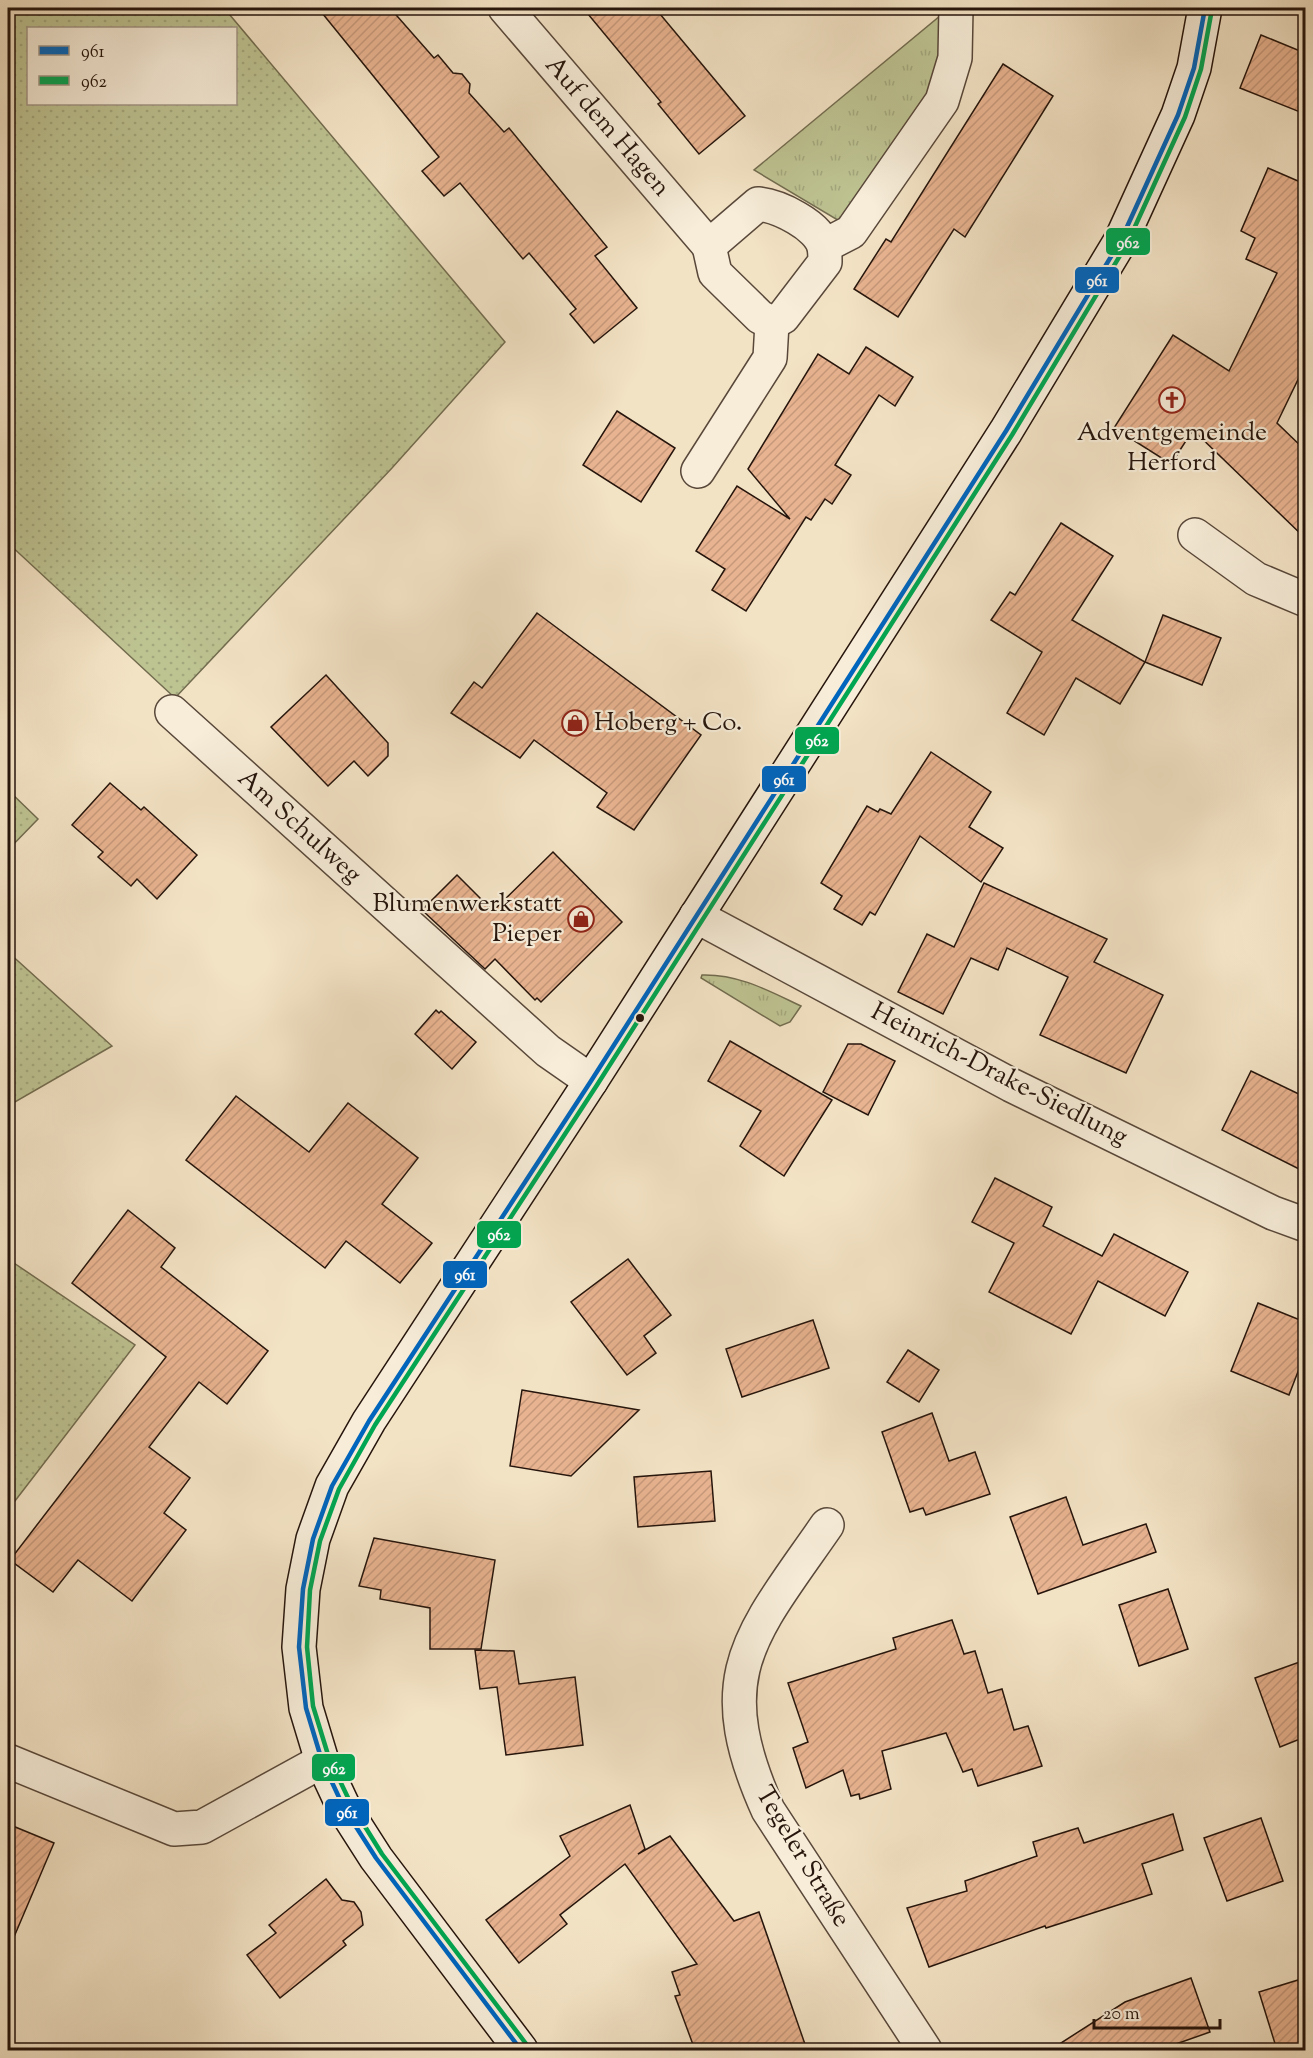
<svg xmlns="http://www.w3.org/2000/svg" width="1313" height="2058" viewBox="0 0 1313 2058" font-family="'Sorts Mill Goudy',serif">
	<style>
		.grass { fill: url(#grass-dots); stroke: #726c4f; stroke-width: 1.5; fill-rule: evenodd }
		.park { fill: url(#park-tufts); stroke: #726c4f; stroke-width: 1.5 }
		.building { fill: url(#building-hatch); stroke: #26150c; stroke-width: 1.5 }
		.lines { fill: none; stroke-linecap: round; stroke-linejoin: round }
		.street-casing { stroke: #59483a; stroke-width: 36 }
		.secondary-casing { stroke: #26150c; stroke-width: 36 }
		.street { stroke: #f7edd9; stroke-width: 33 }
		.secondary { stroke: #f7edd9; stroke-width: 33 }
		.bus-1-casing { stroke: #f7edd9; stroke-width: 9 }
		.bus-2-casing { stroke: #f7edd9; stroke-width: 9 }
		.bus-1 { stroke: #0065bd; stroke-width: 4.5 }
		.bus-2 { stroke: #00a651; stroke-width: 4.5 }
		.bus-dot { fill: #26150c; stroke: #f7edd9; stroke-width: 2 }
		.labels { text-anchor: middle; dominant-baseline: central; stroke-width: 4.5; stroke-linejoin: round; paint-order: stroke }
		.street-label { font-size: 26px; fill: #26150c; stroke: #f7edd9 }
		.poi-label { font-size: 26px; fill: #26150c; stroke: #f7edd9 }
		.line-badge { stroke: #f7edd9; stroke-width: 2 }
		.badge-label { font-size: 16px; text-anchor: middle; font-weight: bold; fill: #fff }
	</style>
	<defs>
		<pattern id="grass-dots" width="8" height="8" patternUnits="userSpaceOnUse" patternTransform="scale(1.5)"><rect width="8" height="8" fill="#bec392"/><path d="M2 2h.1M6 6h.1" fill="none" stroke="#a3a77d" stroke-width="1.8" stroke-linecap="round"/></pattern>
		<pattern id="park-tufts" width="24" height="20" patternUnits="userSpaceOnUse" patternTransform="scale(1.5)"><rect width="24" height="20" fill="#bec392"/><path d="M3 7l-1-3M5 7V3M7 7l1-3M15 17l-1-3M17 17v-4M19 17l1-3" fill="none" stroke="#a3a77d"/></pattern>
		<pattern id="building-hatch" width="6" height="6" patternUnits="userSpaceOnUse" patternTransform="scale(1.5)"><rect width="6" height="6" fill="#e8b390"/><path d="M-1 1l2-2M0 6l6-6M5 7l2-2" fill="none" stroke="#c7997b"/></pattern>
	</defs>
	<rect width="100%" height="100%" fill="#f3e3c5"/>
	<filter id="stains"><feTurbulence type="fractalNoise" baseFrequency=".00333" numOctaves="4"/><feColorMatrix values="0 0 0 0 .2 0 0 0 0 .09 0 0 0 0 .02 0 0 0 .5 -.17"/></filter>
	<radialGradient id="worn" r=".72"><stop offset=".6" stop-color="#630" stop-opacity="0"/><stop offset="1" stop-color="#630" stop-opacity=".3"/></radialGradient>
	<g class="grass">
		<path d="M8 8H224L505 342 392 468 175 698 8 543ZM28 28H236V104H28Z"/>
		<polygon points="8,790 38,819 8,850"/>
		<polygon points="8,952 112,1046 8,1106"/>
		<polygon points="8,1259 135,1345 8,1510"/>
	</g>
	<g class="park">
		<polygon points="946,11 942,58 928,98 841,222 754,170"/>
		<path d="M702 975C739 974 769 991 801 1006L790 1022 780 1026 701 978Z"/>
	</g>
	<g class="building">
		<polygon points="318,8 390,8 434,58 438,55 453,73 462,74 470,84 469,93 504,132 509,128 607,247 595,256 637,308 594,343 570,314 576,309 529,253 523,259 460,183 444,196 422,171 439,157"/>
		<polygon points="583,8 655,8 745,116 699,154 658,104 661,102"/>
		<polygon points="1261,35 1305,53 1305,114 1240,88"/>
		<polygon points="1003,64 1053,96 965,237 954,229 898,317 854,289 886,239 891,242"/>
		<polygon points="1268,168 1305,184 1305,365 1277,423 1305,450 1305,538 1193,430 1171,464 1114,428 1173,335 1229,371 1277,273 1246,259 1255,238 1241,231"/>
		<polygon points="866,347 913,377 895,406 879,395 835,465 851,475 832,504 825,499 811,520 806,517 746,611 712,590 725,569 696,551 737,486 790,519 748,469 818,354 849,374"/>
		<polygon points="617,411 675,448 641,502 583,465"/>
		<polygon points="1061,523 1113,556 1072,620 1145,662 1120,704 1076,678 1044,735 1007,713 1042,652 991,620 1010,592 1015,595"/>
		<polygon points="537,613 701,735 634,830 597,807 607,793 534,740 520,758 451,713 474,682 482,688"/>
		<polygon points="1163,615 1221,638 1202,685 1145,662"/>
		<polygon points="326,675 388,743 388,756 368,776 354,761 328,786 271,727"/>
		<polygon points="931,752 991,792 969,827 1003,848 981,882 920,836 875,915 870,912 862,925 834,909 842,896 821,883 867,806 878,812 880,809 891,814"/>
		<polygon points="110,783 141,810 144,807 197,855 157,899 137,879 131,886 98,857 103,852 72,825"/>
		<polygon points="553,852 622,922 541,1002 537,998 535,1000 495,959 485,969 422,910 457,875 493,911"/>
		<polygon points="984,883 1107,939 1094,962 1163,995 1126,1073 1040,1035 1068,977 1007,948 998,970 971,958 943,1014 898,992 927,934 954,947"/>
		<polygon points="436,1010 439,1013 441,1011 476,1042 452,1069 415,1034"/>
		<polygon points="730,1041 832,1100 784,1176 740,1146 761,1111 708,1081"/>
		<polygon points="848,1044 861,1044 895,1061 868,1115 823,1092"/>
		<polygon points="1251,1071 1305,1097 1305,1172 1222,1130"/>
		<polygon points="236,1096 309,1152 348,1103 418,1158 382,1204 432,1243 400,1283 346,1241 325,1268 186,1160"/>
		<polygon points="995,1178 1052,1207 1043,1226 1102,1256 1114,1234 1188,1272 1165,1316 1098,1281 1071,1334 989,1292 1014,1243 972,1222"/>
		<polygon points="128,1210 175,1248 161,1267 268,1351 227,1404 199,1382 149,1447 190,1478 164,1513 186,1530 132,1601 78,1560 53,1592 10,1560 166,1357 72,1283"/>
		<polygon points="628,1259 671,1315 644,1336 656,1353 627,1375 571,1302"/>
		<polygon points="1258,1303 1305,1322 1305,1370 1299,1369 1289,1395 1231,1371"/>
		<polygon points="813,1320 829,1368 742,1397 726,1349"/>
		<polygon points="908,1350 939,1370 919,1402 887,1382"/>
		<polygon points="522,1390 639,1410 571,1476 510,1466"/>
		<polygon points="932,1413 949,1461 975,1452 990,1494 926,1515 923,1508 910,1512 882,1432"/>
		<polygon points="711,1471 715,1521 638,1527 634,1477"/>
		<polygon points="1066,1497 1083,1545 1146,1524 1156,1552 1038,1594 1010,1517"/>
		<polygon points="374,1538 495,1560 481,1649 430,1649 430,1608 380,1599 381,1590 359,1586"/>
		<polygon points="1168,1589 1188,1649 1139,1666 1119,1605"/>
		<polygon points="952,1620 964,1654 975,1651 988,1693 1002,1689 1014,1730 1028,1726 1042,1766 978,1786 972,1769 963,1772 946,1733 882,1751 891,1789 860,1799 859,1794 851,1796 843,1770 806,1788 793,1748 808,1742 788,1683 896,1649 893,1638"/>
		<polygon points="475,1650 514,1651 519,1684 575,1677 583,1745 506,1755 497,1687 480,1689"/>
		<polygon points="1305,1660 1305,1737 1280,1747 1255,1678"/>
		<polygon points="630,1805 645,1849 638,1854 670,1836 734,1921 759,1912 807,2050 695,2050 675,1996 680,1995 672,1972 697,1964 625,1864 560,1915 567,1924 519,1963 486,1920 570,1856 560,1836"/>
		<polygon points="1173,1814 1183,1850 1142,1864 1152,1894 1046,1928 1045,1926 929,1967 907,1908 967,1891 965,1881 1037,1856 1033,1842 1078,1828 1084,1843"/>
		<polygon points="1261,1818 1283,1881 1227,1901 1204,1838"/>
		<polygon points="8,1824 54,1843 8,1951"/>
		<polygon points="326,1879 342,1900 354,1902 361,1912 363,1925 343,1941 346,1945 280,1998 247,1955 276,1933 269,1925"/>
		<polygon points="1191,1978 1210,2032 1159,2050 1050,2050 1125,2002"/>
		<polygon points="1298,1980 1305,2003 1305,2050 1277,2050 1259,1992"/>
	</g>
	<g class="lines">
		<g class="street-casing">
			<g id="street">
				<polyline points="505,8 709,246"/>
				<path d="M758 204C778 206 819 225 824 247 825 252 825 257 825 262L783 317 772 323 760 317 715 273 709 246Z"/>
				<polyline points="824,246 851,232 942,101 955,58 956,8"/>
				<polyline points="698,471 770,358 772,323"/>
				<polyline points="1195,535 1256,579 1306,600"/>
				<polyline points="172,712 548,1051 591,1081"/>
				<polyline points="696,916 1011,1085 1273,1213 1306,1225"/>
				<path d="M827 1525C751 1635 707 1674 768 1810L925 2050"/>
				<polyline points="8,1761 174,1829 202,1827 322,1761"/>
			</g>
		</g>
		<g class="secondary-casing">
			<polyline id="secondary" points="521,2050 376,1858 344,1808 322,1761 306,1708 299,1647 303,1589 313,1539 332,1486 369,1421 591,1081 1006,431 1121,240 1178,115 1194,68 1205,8"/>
		</g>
		<use href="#street" class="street"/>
		<use href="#secondary" class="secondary"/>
		<g class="bus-1-casing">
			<polyline id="bus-1" points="521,2050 376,1858 344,1808 322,1761 306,1708 299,1647 303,1589 313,1539 332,1486 369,1421 591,1081 1006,431 1121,240 1178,115 1194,68 1205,8"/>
		</g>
		<g class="bus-2-casing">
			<polyline id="bus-2" points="527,2045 382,1854 351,1804 329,1758 313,1706 307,1647 310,1590 320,1541 339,1489 375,1425 597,1085 1012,435 1127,244 1185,117 1201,69 1212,9"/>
		</g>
		<use href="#bus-1" class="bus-1"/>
		<use href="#bus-2" class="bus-2"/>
	</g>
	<defs>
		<g id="church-ring" transform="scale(1.35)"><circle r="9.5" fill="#f7edd9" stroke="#8f2418" stroke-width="1.5"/><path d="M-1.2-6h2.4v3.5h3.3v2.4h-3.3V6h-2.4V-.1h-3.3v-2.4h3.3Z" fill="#8f2418"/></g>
		<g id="shop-ring" transform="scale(1.35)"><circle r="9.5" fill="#f7edd9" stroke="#8f2418" stroke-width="1.5"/><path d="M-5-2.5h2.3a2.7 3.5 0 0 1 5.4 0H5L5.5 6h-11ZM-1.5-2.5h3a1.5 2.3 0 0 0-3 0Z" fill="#8f2418"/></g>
	</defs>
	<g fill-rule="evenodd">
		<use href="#church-ring" x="1172" y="400"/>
		<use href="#shop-ring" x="575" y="723"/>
		<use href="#shop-ring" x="581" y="919"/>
	</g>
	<circle class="bus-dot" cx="640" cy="1018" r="5"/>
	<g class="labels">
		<g class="street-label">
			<text transform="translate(607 127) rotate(49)">Auf dem Hagen</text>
			<text transform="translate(299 827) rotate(42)">Am Schulweg</text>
			<text transform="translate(999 1075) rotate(27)">Heinrich-Drake-Siedlung</text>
			<text transform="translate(802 1857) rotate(59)">Tegeler Straße</text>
		</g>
		<g class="poi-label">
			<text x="1172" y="433">Adventgemeinde<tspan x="1172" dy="30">Herford</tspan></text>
			<text x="594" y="723" text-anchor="start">Hoberg + Co.</text>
			<text x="562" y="904" text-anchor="end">Blumenwerkstatt<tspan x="562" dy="30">Pieper</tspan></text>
		</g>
	</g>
	<g class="line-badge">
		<rect x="1105" y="227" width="46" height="29" rx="6" fill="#00a651"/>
		<rect x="1074" y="266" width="46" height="28" rx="6" fill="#0065bd"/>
		<rect x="794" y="726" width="46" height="29" rx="6" fill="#00a651"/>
		<rect x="761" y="765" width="46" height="28" rx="6" fill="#0065bd"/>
		<rect x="476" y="1220" width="46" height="29" rx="6" fill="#00a651"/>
		<rect x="442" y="1260" width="46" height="29" rx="6" fill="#0065bd"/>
		<rect x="311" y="1753" width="45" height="29" rx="6" fill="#00a651"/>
		<rect x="324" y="1798" width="46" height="29" rx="6" fill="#0065bd"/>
	</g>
	<g class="badge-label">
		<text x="1128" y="248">962</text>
		<text x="1097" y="286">961</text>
		<text x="817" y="746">962</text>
		<text x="784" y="785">961</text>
		<text x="499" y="1240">962</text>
		<text x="465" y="1280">961</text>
		<text x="334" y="1774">962</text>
		<text x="347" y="1818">961</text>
	</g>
	<rect width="1313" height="2058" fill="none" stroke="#f3e3c5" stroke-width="30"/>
	<rect x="9" y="9" width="1295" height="2040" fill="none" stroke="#26150c" stroke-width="3"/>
	<rect x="15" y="15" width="1283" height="2028" fill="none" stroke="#26150c" stroke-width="1.5"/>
	<rect x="27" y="27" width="210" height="78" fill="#f7edd9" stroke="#a39787" stroke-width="1.5"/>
	<rect x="39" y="46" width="30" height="9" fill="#0065bd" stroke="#a39787" stroke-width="1.5"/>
	<text x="81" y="57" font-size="18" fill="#26150c">961</text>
	<rect x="39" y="76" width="30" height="9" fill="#00a651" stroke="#a39787" stroke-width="1.5"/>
	<text x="81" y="87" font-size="18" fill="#26150c">962</text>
	<path d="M1094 2019v9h126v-9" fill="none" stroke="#26150c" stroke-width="3"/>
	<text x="1103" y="2019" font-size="18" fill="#26150c" stroke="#f7edd9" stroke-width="4.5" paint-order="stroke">20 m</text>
	<rect width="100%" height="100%" filter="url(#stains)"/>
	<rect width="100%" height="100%" fill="url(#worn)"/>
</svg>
